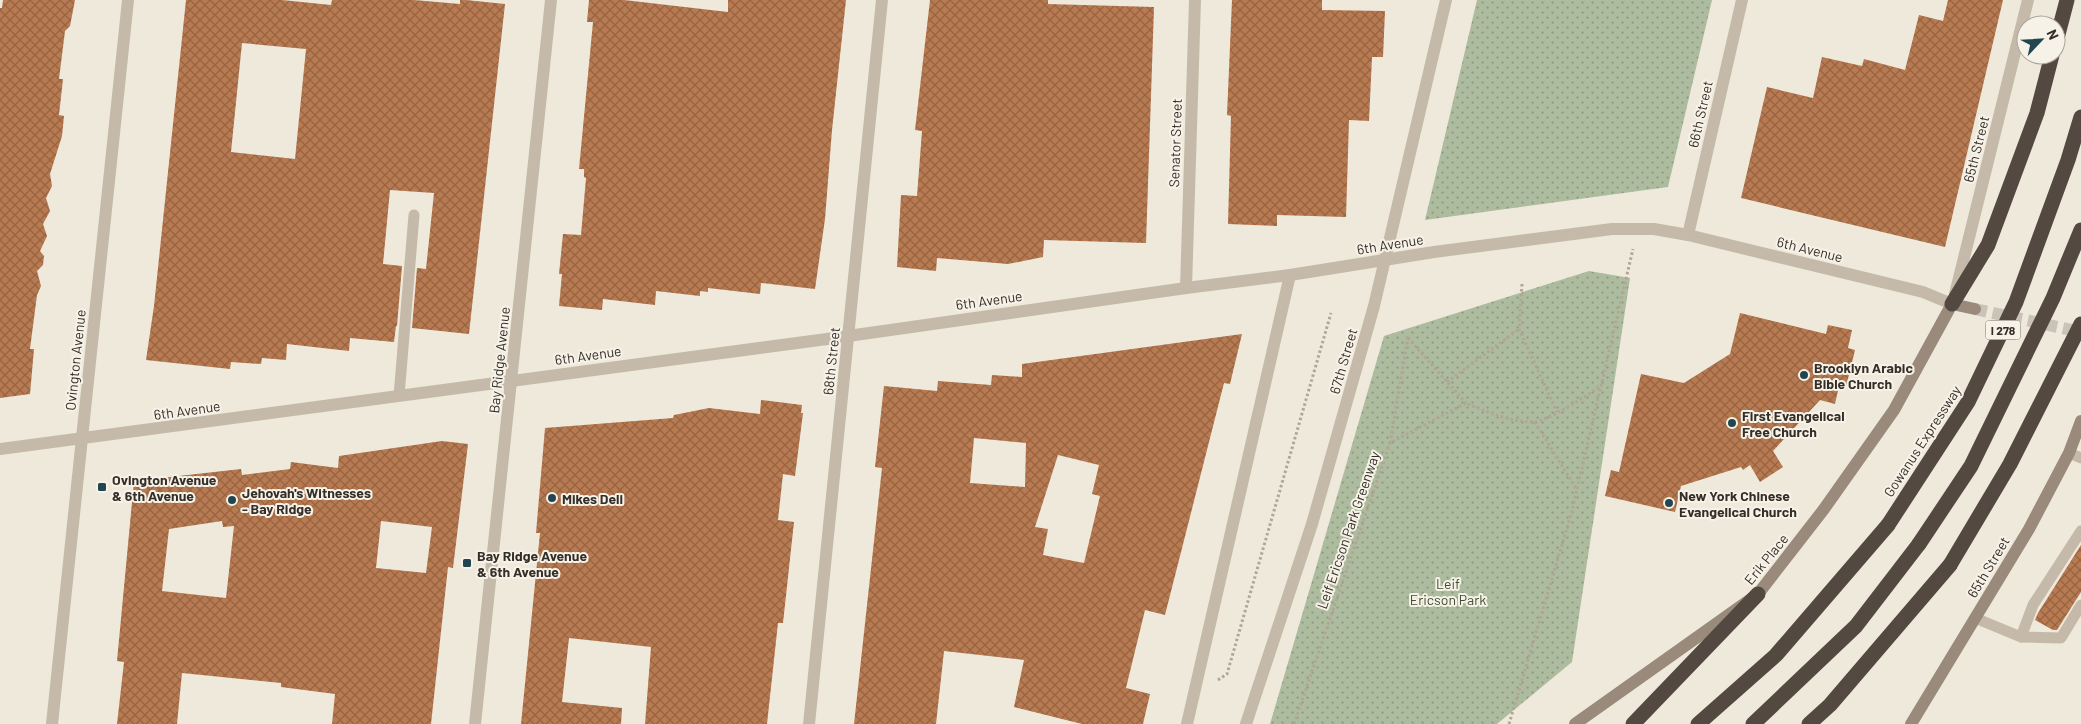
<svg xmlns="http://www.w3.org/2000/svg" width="2081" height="724" viewBox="0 0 2081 724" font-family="Barlow,sans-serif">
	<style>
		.park { fill: url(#park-dots) }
		.building { fill: url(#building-cross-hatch); fill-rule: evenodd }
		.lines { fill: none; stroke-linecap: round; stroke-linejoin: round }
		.secondary-tunnel { stroke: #cac4b8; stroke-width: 12; stroke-dasharray: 12 6; stroke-linecap: butt }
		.path { stroke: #b1a594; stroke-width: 3; stroke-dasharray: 2.5 2.5; stroke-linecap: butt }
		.service { stroke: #c5baa9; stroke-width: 11 }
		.minor { stroke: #c5baa9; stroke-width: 12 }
		.tertiary { stroke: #c5baa9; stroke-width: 12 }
		.secondary { stroke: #998a7b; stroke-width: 12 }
		.motorway { stroke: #544940; stroke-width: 15 }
		.motorway-bridge { stroke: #544940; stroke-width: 15 }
		.poi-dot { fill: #224650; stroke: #f7f2e8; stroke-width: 2 }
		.labels { text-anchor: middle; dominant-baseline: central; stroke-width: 4; stroke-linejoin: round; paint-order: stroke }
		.shield { fill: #f7f2e8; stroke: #6e6962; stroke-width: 1 }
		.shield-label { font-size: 12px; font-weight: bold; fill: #342e28 }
		.street-label { font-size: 14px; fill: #342e28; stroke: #f7f2e8 }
		.poi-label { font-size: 14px; font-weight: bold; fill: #342e28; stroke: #f7f2e8; text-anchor: start }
		.park-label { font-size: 14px; fill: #3e4f2f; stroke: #f7f2e8 }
	</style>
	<defs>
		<pattern id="park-dots" width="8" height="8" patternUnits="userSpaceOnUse" patternTransform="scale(1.25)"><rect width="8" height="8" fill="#adbc9e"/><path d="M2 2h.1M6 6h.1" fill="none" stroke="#8e9981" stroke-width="1.8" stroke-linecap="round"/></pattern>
		<pattern id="building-cross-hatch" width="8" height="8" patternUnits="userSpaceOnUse" patternTransform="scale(1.25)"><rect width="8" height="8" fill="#b87a51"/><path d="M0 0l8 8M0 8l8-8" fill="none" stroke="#966443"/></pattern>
	</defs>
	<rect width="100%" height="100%" fill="#efe9dc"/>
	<g class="park">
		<polygon points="1477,0 1712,0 1668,187 1425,220"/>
		<polygon points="1589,271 1630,278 1572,662 1497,724 1270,724 1384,336"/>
	</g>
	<g class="building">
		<polygon points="3,0 75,0 70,26 65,31 59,79 63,79 59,115 64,116 62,136 50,174 52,186 46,198 50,211 43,224 47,236 40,251 44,256 43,265 37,271 41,286 37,295 30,349 34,349 30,394 0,398 0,8 2,8"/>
		<path d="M186 0H282L331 5 332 0H414L460 4V0H466L505 4 469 334 412 328 417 268 426 269 434 193 390 190 383 264 402 266 397 326H396L394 342 350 338 349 351 287 344 286 360 262 358 261 364 231 362 230 369 146 360 154 306ZM242 43 306 49 295 159 231 152Z"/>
		<polygon points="589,0 624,0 728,12 728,0 846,0 832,130 825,219 815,289 761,283 760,294 708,288 708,292 700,291 700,296 656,291 655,305 603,299 602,310 559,306 562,274 559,274 563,234 581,235 586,178 584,177 584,169 579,169 593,22 587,22"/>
		<polygon points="930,0 1048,0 1048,4 1154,7 1146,243 1044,240 1043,257 1008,264 937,258 936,271 897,267 901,195 917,196 922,131 915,130"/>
		<polygon points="1232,0 1322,0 1322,10 1385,11 1383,57 1372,57 1369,121 1349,120 1346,217 1277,215 1277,226 1228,224 1231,116 1227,115"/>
		<polygon points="1948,0 2003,0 1945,247 1741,198 1767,87 1813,98 1822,57 1862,66 1864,59 1905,70 1919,15 1943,21"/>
		<polygon points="1740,313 1826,334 1828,325 1852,330 1848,348 1855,350 1846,387 1839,386 1835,404 1820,400 1773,451 1783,467 1760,482 1750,465 1743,470 1741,467 1681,486 1675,512 1605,496 1611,470 1619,472 1641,374 1684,383 1730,354"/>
		<path d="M1242 334 1230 384 1224 383 1165 615 1145 610 1126 688 1150 694 1143 724H1082L1014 707 1024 660 944 651 936 724H854L882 468 875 467 884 386 937 391 938 381 991 385 992 375 1022 377V364ZM974 438 1026 443 1025 487 970 483ZM1058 455 1099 465 1092 494 1100 496 1084 563 1043 555 1048 529 1035 527Z"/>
		<polygon points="761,400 802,405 801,413 803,413 795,476 783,474 778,520 794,522 783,623 778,623 767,724 645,724 651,647 569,638 562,702 622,708 621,724 521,724 540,533 536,533 545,428 673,418 674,415 709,408 760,414"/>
		<path d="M442 441 468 444 453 568 448 567 431 724H332L335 694 281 687V683L182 673 177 724H117L124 662 117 661 134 481 241 469 242 475 290 469 291 462 338 468 339 456ZM222 521 223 527 234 526 226 598 162 591 169 529ZM381 521 432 527 426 573 376 568Z"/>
		<polygon points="2081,545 2081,592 2057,630 2053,630 2035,620 2038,613"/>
	</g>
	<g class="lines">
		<polyline class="secondary-tunnel" points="1975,309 2081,332"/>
		<g class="path">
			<polyline points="1522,284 1519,329 1557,412"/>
			<polyline points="1408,338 1466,403"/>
			<polyline points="1447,382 1519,329"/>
			<polyline points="1535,422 1577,490"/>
			<polyline points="1390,443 1408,337"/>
			<polyline points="1218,680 1227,674 1331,313"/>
			<path d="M1294 724 1390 443 1466 403C1487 412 1510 422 1533 422 1547 422 1589 394 1601 386L1633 249"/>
			<polyline points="1509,724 1572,511 1601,386"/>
		</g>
		<g class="service">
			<polyline points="399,396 414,215"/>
			<polyline points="2069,453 2081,458"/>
			<polyline points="1975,618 2021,637 2061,638 2081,605"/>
			<polyline points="2021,637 2033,605 2081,531"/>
		</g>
		<g class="minor">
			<polyline points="1186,288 1195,0"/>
			<polyline points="1955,294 2028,0"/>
			<polyline points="52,724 128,0"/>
			<polyline points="809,724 882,0"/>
			<polyline points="1187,724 1290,275"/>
		</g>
		<g class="tertiary">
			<polyline points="1688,235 1742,0"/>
			<polyline points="0,449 827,339 1186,288 1290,275 1434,252 1612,229 1654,229 1688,235 1923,292 1952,304"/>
			<polyline points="475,724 551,0"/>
			<polyline points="1246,724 1312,524 1374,306 1446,0"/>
		</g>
		<g class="secondary">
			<polyline points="1575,724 1758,594 1824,509 1894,410 1952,304 1975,309"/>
			<polyline points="1911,724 2029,529 2069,453 2081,421"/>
		</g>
		<g class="motorway">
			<polyline points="2056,42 2067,0"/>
			<polyline points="1952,304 1988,245 2037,113 2052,55"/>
			<polyline points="1633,724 1758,594"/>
			<polyline points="1698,724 1776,655 1888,525"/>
			<polyline points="1753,724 1856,626 1919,544"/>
			<polyline points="1809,724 1830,705 1950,565"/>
		</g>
		<g class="motorway-bridge">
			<polyline points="1888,525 1968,402 2016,302 2068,160 2081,117"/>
			<polyline points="1919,544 1971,466 2053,298 2081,230"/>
			<polyline points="1950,565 2010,464 2081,324"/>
		</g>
	</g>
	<g class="poi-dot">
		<circle cx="1804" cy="375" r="5"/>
		<circle cx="1732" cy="423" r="5"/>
		<rect x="97" y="482" width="10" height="10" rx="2.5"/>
		<circle cx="552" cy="498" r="5"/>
		<circle cx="232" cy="500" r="5"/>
		<circle cx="1669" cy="503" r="5"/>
		<rect x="462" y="558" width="10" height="10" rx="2.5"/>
	</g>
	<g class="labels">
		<rect class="shield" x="1985.5" y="320.5" width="35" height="19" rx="4"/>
		<g class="shield-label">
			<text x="2003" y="330">I 278</text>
		</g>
		<g class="street-label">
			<text transform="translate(1700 114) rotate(-77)">66th Street</text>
			<text transform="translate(1175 143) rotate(-88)">Senator Street</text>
			<text transform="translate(1976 149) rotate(-76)">65th Street</text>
			<text transform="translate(1390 244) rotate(-9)">6th Avenue</text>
			<text transform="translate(1810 249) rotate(14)">6th Avenue</text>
			<text transform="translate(989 300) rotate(-8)">6th Avenue</text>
			<text transform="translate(588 355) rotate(-8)">6th Avenue</text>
			<text transform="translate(75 360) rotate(-84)">Ovington Avenue</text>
			<text transform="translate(499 360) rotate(-84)">Bay Ridge Avenue</text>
			<text transform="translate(831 361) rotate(-84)">68th Street</text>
			<text transform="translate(1343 361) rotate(-74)">67th Street</text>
			<text transform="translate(187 410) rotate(-8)">6th Avenue</text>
			<text transform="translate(1922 441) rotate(-57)">Gowanus Expressway</text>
			<text transform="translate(1348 530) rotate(-71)">Leif Ericson Park Greenway</text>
			<text transform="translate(1766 559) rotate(-51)">Erik Place</text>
			<text transform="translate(1988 567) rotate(-59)">65th Street</text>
		</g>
		<g class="poi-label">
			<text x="1814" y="367">Brooklyn Arabic<tspan x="1814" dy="16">Bible Church</tspan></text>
			<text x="1742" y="415">First Evangelical<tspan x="1742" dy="16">Free Church</tspan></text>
			<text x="112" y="479">Ovington Avenue<tspan x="112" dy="16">&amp; 6th Avenue</tspan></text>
			<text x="242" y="492">Jehovah's Witnesses<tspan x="242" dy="16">- Bay Ridge</tspan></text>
			<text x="1679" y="495">New York Chinese<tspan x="1679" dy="16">Evangelical Church</tspan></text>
			<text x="562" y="498">Mikes Deli</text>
			<text x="477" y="555">Bay Ridge Avenue<tspan x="477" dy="16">&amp; 6th Avenue</tspan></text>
		</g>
		<g class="park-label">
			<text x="1448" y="583">Leif<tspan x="1448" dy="16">Ericson Park</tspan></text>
		</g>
	</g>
	<g transform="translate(2041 40) rotate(65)"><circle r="24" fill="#f7f2e8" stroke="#a9a49b"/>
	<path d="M0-4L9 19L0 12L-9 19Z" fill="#224650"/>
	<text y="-8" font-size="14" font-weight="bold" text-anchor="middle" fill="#342e28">N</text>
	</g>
</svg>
